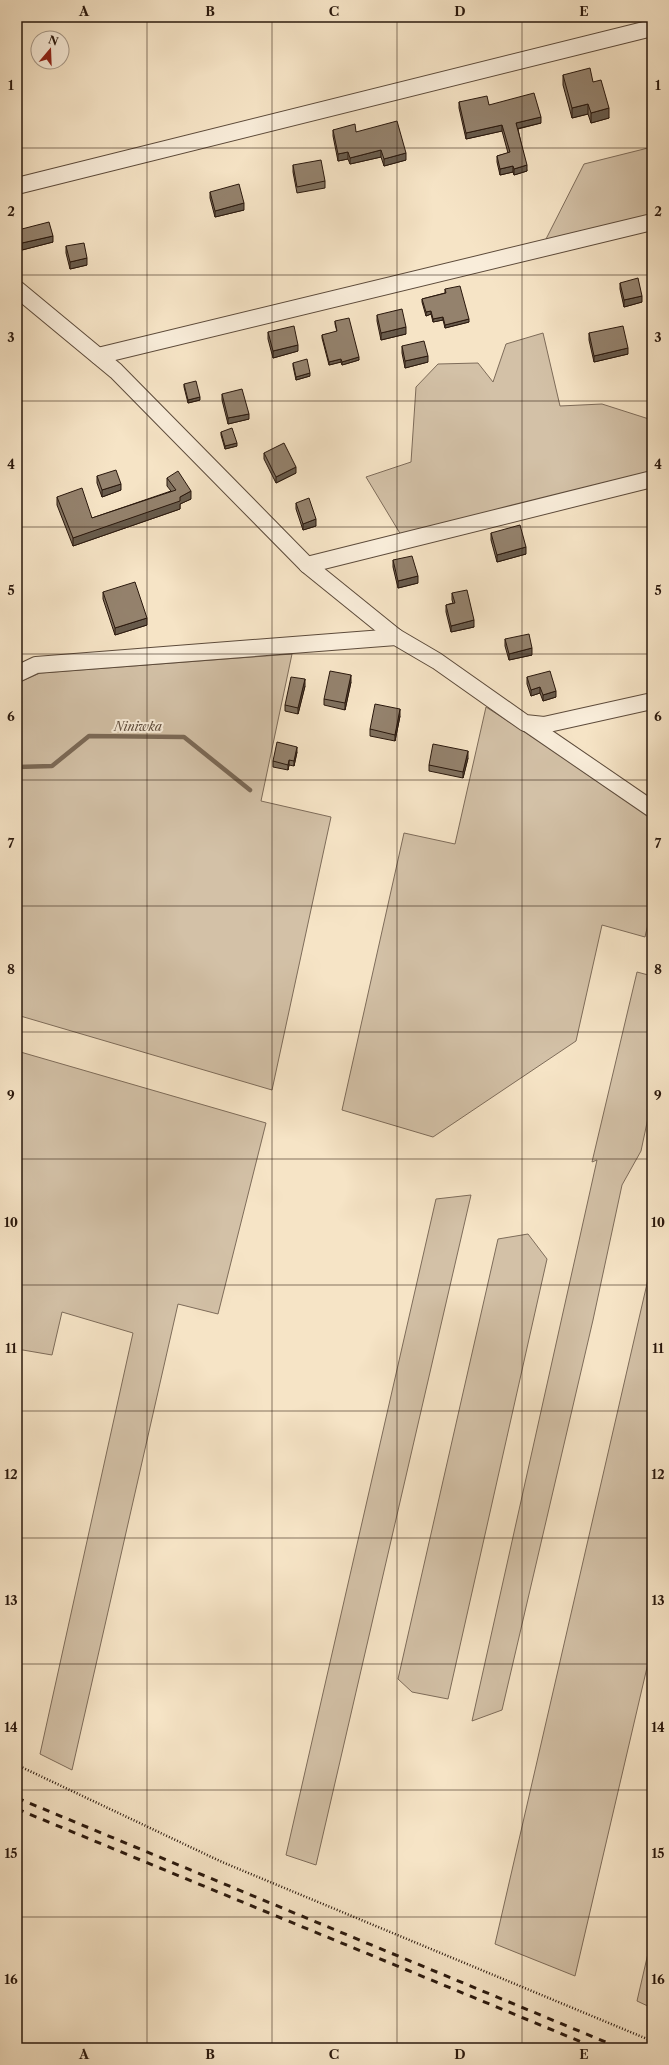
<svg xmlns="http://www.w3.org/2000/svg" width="669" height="2065" viewBox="0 0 669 2065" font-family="'Libre Caslon Text',serif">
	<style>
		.green { fill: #d3c1a7; stroke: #7e6c5a }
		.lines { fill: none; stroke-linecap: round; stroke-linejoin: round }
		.stream { stroke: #7b6956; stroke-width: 4.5 }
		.minor-casing { stroke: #5d4b3b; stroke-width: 18 }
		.path { stroke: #2a180d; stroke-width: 2.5; stroke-dasharray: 1 2; stroke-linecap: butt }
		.minor { stroke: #f9edda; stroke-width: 16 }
		.rail { stroke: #2a180d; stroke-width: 3; stroke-dasharray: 7 7; stroke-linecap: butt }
		.wall { fill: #7f705e; stroke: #2a180d }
		.shaded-wall { fill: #685b4c; stroke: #2a180d }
		.building { fill: #94826d; stroke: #2a180d }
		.grid { fill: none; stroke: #2a180d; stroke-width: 1; stroke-opacity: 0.55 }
		.labels { text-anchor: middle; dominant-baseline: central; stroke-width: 4; stroke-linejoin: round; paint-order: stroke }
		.water-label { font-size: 12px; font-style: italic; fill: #604e3e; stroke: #f9edda }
		.neatline { fill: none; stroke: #2a180d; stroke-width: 1.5 }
		.grid-label { font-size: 13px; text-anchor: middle; font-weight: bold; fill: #2a180d }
	</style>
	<rect width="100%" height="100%" fill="#f6e4c6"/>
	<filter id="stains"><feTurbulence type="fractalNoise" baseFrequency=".005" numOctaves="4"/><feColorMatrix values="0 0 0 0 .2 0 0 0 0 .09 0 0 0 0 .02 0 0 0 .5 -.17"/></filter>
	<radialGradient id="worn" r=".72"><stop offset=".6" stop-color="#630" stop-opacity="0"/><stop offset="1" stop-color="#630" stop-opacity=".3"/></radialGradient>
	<g class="green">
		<polygon points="652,147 652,215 545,241 584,164"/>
		<polygon points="543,333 560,406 602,404 652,420 652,471 401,535 366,477 411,462 416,387 438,364 478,363 493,382 506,344"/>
		<polygon points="292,654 261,801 331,817 272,1090 17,1015 17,683 40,673"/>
		<polygon points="486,707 652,814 652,925 648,924 645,937 602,925 576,1041 433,1137 342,1110 404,833 455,844"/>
		<polygon points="637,972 652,976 652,1099 641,1151 622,1185 593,1320 502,1710 472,1721 597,1160 592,1162"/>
		<polygon points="17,1051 266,1123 218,1314 178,1304 72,1770 40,1754 133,1333 62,1312 52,1355 17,1349"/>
		<polygon points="471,1195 316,1865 286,1855 436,1199"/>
		<polygon points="528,1234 547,1259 448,1699 412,1692 398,1679 498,1239"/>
		<polygon points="652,1262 652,1646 575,1976 495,1944"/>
		<polygon points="652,1936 652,2008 637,2001"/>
	</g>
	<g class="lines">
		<polyline class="stream" points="17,767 52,766 89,736 184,737 250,790"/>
		<g class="minor-casing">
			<g id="minor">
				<polyline points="17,186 652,28"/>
				<polyline points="17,289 116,371 307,565 396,637"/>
				<polyline points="98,356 652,222"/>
				<polyline points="307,565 652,479"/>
				<polyline points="17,674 36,665 396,637 437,661 525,723 544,725 652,701"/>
				<polyline points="528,724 652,809"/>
			</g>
		</g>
		<polyline class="path" points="17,1765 222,1862 652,2041"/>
		<use href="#minor" class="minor"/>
		<g class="rail">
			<polyline points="17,1798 620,2048"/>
			<polyline points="17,1809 596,2048"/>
		</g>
	</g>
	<g class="wall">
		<polygon points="563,75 593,82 609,118 591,123 588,114 572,118 563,85"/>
		<polygon points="459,102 489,105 541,123 518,129 527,171 514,175 513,172 500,175 497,162 497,156 508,153 502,131 466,139 459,108"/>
		<polygon points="333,130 356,132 406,160 384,166 381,157 350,164 348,159 338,161 333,136"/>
		<polygon points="293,165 325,181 325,188 297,193 293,172"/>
		<polygon points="210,192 244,210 215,217 210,198"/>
		<polygon points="18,230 53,242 22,250 18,236"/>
		<polygon points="66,246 87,265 70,269 66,253"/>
		<polygon points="652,246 652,270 648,254 648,247"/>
		<polygon points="620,283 642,302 624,307 620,289"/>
		<polygon points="445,289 469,322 445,328 443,320 433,322 431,314 426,316 422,302 422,299 445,293"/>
		<polygon points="377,315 406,334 381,340 377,321"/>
		<polygon points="335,321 359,360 342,365 341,362 329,365 322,338 322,335 337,332 335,324"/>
		<polygon points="268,332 298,351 273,358 268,339"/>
		<polygon points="589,333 628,354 594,362 589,340"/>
		<polygon points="402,346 428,362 405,368 402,353"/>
		<polygon points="293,363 310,376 296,380 293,366"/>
		<polygon points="184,384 200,400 188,403 184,387"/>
		<polygon points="222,394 249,419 228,424 222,400"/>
		<polygon points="221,432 237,446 225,449 221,435"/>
		<polygon points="264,453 296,473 276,483 264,459"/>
		<polygon points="97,476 121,490 102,497 97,483"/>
		<polygon points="167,478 191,499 180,504 180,509 73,546 57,505 57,497 92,518 171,491 167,486"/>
		<polygon points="296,503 316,526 303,530 296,509"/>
		<polygon points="491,533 526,554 497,562 491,540"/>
		<polygon points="393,560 418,583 398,588 393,567"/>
		<polygon points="103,592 147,625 115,635 103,599"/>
		<polygon points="452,593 474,627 451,632 446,612 446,605 453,603 452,600"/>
		<polygon points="505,639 532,655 509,660 505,646"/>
		<polygon points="527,677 556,697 543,701 540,693 531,696 527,684"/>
		<polygon points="351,682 345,710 324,705 324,699"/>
		<polygon points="305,686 298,714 285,711 285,705"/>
		<polygon points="400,716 395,741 370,736 370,729"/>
		<polygon points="297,752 294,766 289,765 288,770 273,767 273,761"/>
		<polygon points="468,758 463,778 429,771 429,765"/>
	</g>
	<g class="shaded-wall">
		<polygon points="588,104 588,114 572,118 572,108"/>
		<polygon points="609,108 609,118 591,123 591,113"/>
		<polygon points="541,117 541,123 516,129 516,123"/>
		<polygon points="502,125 502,131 466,139 466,133"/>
		<polygon points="381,150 381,157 350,164 350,158"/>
		<polygon points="348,152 348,159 338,161 338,154"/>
		<polygon points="406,153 406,160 384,166 384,159"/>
		<polygon points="527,165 527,171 514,175 514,169"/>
		<polygon points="513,166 513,172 500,175 500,169"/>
		<polygon points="244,203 244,210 215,217 215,211"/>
		<polygon points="53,236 53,242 22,250 22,243"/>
		<polygon points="87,258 87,265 70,269 70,262"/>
		<polygon points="642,296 642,302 624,307 624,300"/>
		<polygon points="431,311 431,314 426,316 426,312"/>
		<polygon points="443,317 443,320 433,322 433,319"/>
		<polygon points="469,319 469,322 445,328 445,325"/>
		<polygon points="406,327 406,334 381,340 381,333"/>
		<polygon points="298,345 298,351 273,358 273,351"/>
		<polygon points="628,348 628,354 594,362 594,356"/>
		<polygon points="428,356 428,362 405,368 405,361"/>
		<polygon points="359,357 359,360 342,365 342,362"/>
		<polygon points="341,359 341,362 329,365 329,362"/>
		<polygon points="310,373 310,376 296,380 296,377"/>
		<polygon points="200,397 200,400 188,403 188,400"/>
		<polygon points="249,414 249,419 228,424 228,418"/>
		<polygon points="237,443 237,446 225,449 225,446"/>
		<polygon points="296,467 296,473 276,483 276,477"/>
		<polygon points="121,484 121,490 102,497 102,490"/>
		<polygon points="191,491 191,499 180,504 180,509 73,546 73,538 180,497"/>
		<polygon points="316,519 316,526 303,530 303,524"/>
		<polygon points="526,547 526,554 497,562 497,555"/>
		<polygon points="418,576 418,583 398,588 398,581"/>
		<polygon points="147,618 147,625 115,635 115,628"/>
		<polygon points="474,620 474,627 451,632 451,626"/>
		<polygon points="532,648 532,655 509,660 509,654"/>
		<polygon points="351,675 351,682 345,710 345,703"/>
		<polygon points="305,679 305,686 298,714 298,708"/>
		<polygon points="540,687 540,693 531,696 531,690"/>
		<polygon points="556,691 556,697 543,701 543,695"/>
		<polygon points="400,709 400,716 395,741 395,735"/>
		<polygon points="297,747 297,752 294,766 294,761"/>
		<polygon points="468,751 468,758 463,778 463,772"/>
		<polygon points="289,760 289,765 288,770 288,765"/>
	</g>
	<g class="building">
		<polygon points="590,68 593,82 601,80 609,108 591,113 588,104 572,108 563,75"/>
		<polygon points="534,93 541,117 516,123 527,165 514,169 513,166 500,169 497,156 510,152 502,125 466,133 459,102 487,96 489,105"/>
		<polygon points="397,121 406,153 384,159 381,150 350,158 348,152 338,154 333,130 355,124 356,132"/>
		<polygon points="321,160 325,181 297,187 293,165"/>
		<polygon points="239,184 244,203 215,211 210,192"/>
		<polygon points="49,222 53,236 22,243 18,230"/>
		<polygon points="84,243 87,258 70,262 66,246"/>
		<polygon points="652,246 652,264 648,247"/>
		<polygon points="638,278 642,296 624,300 620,283"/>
		<polygon points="460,286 469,319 445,325 443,317 433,319 431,311 426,312 422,299 446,293 445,289"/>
		<polygon points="402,309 406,327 381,333 377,315"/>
		<polygon points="349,318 359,357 342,362 341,359 329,362 322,335 337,331 335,321"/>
		<polygon points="294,326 298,345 273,351 268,332"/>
		<polygon points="623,326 628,348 594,356 589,333"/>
		<polygon points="424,341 428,356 405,361 402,346"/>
		<polygon points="307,359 310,373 296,377 293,363"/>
		<polygon points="196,381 200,397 188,400 184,384"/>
		<polygon points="242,389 249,414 228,418 222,394"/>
		<polygon points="232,428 237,443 225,446 221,432"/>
		<polygon points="284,443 296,467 276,477 264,453"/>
		<polygon points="116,470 121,484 102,490 97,476"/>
		<polygon points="178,471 191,491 180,497 180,501 73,538 57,497 82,488 92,518 176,490 167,478"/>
		<polygon points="309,498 316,519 303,524 296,503"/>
		<polygon points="520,525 526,547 497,555 491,533"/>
		<polygon points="412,556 418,576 398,581 393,560"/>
		<polygon points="135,582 147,618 115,628 103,592"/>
		<polygon points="467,590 474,620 451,626 446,605 455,603 452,593"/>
		<polygon points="529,634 532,648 509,654 505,639"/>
		<polygon points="330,671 351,675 345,703 324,699"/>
		<polygon points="550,671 556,691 543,695 540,687 531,690 527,677"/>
		<polygon points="291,677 305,679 298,708 285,705"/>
		<polygon points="375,704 400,709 395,735 370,729"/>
		<polygon points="277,742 297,747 294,761 289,760 288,765 273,761"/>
		<polygon points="433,744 468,751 463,772 429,765"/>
	</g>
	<path class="grid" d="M147 17V2048M272 17V2048M397 17V2048M522 17V2048M17 148H652M17 275H652M17 401H652M17 527H652M17 654H652M17 780H652M17 906H652M17 1032H652M17 1159H652M17 1285H652M17 1411H652M17 1538H652M17 1664H652M17 1790H652M17 1917H652"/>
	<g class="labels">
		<g class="water-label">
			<text x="138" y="726">Niniwka</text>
		</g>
	</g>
	<rect width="669" height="2065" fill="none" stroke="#f6e4c6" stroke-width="44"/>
	<g transform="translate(50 50) rotate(19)"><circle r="19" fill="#f9edda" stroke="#a69888"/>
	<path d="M0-3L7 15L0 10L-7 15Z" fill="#8f2418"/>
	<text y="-6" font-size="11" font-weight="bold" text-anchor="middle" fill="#2a180d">N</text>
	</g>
	<rect x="22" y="22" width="625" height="2021" class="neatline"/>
	<g class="grid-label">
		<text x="84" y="16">A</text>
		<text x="210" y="16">B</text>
		<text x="334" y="16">C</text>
		<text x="460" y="16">D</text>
		<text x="584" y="16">E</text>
		<text x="11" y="90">1</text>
		<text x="658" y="90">1</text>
		<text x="11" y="216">2</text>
		<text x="658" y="216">2</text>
		<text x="11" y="342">3</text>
		<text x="658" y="342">3</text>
		<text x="11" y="469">4</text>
		<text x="658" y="469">4</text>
		<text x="11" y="595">5</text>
		<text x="658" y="595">5</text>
		<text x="11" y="721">6</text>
		<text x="658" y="721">6</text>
		<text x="11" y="848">7</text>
		<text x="658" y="848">7</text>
		<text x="11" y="974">8</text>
		<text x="658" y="974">8</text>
		<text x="11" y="1100">9</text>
		<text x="658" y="1100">9</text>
		<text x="11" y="1227">10</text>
		<text x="658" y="1227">10</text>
		<text x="11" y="1353">11</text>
		<text x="658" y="1353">11</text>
		<text x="11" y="1479">12</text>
		<text x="658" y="1479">12</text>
		<text x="11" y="1605">13</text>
		<text x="658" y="1605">13</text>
		<text x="11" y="1732">14</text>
		<text x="658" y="1732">14</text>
		<text x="11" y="1858">15</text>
		<text x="658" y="1858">15</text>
		<text x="11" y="1984">16</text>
		<text x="658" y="1984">16</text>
		<text x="84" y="2059">A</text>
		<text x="210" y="2059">B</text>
		<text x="334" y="2059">C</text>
		<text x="460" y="2059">D</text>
		<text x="584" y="2059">E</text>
	</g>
	<rect width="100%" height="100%" filter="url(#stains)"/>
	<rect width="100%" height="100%" fill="url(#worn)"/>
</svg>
